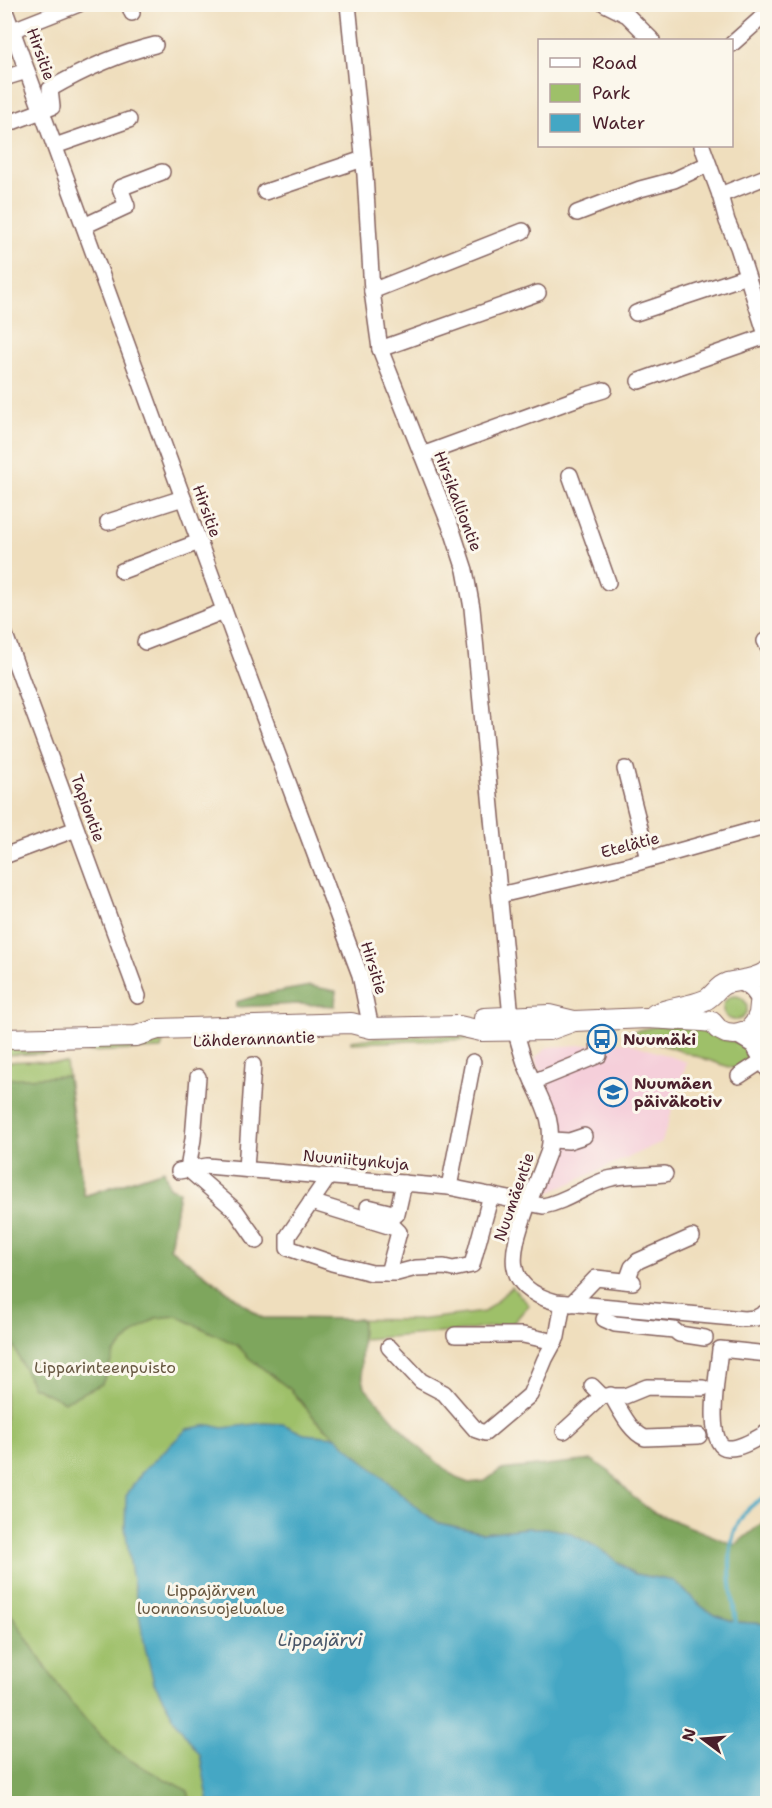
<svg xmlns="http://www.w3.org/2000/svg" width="772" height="1808" viewBox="0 0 772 1808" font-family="'Shantell Sans',sans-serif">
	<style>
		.built { fill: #f5cfda }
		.green { fill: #9ec069; stroke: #74704a; stroke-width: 1.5 }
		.forest { fill: #7ea65d; stroke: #646244; stroke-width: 1.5 }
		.water { fill: #44a7c4; stroke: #476378; stroke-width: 1.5 }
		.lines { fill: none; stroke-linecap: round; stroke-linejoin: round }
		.stream { stroke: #44a7c4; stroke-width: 4 }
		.minor-casing { stroke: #84625e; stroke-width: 18 }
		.major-casing { stroke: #84625e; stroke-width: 22 }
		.minor { stroke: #fff; stroke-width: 15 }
		.major { stroke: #fff; stroke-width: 20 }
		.labels { text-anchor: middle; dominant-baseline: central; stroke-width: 6; stroke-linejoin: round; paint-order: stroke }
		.street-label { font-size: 16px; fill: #4a1f2b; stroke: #fbf7ec }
		.poi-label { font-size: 16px; font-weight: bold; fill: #4a1f2b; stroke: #fbf7ec; text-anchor: start }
		.park-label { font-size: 16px; fill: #675741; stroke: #fbf7ec }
		.water-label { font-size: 18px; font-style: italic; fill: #485568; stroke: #fbf7ec }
	</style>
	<rect width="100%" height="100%" fill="#fbf7ec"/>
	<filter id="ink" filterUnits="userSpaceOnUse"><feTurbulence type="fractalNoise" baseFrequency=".0167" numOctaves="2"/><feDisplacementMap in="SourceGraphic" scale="12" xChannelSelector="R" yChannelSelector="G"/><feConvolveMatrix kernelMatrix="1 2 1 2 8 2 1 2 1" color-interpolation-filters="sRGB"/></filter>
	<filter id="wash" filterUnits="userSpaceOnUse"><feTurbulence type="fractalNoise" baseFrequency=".008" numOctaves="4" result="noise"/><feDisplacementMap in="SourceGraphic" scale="24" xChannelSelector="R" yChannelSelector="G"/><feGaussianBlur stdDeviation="1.35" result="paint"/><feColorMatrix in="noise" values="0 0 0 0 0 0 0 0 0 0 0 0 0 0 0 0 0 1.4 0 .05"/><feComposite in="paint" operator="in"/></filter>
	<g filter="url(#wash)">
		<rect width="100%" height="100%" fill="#efdebd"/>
		<polygon class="built" points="627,1042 687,1062 662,1142 540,1197 561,1149 562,1136 560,1122 535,1058 548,1047"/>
		<g class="green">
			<circle cx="735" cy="1008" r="12"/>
			<polygon points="657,1026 698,1027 721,1039 737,1042 754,1057 745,1068 735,1069 626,1033"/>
			<polygon points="453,1035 480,1039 351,1043 351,1041 373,1038"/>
			<polygon points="163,1043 161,1049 5,1055 5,1047"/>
			<polygon points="28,1061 66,1063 84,1196 164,1170 169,1188 179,1191 170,1248 263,1318 417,1320 484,1312 512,1287 529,1305 513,1323 466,1331 363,1339 306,1407 316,1420 421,1511 666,1578 714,1615 767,1624 767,1803 5,1804 5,1062"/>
		</g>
		<g class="forest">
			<polygon points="310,986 336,991 335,1006 298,1004 236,1007 236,1002 260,995"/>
			<polygon points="67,1076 84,1196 164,1170 169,1188 179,1191 170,1248 262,1318 362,1319 361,1370 365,1387 414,1443 456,1478 469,1483 485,1481 500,1470 592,1460 610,1472 632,1496 653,1512 735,1545 767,1519 767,1624 736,1622 714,1615 701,1606 674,1581 635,1574 595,1546 546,1528 483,1533 439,1523 421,1511 316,1420 291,1390 249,1358 237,1345 177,1316 156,1318 133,1334 114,1354 102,1384 64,1402 32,1386 5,1327 4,1079"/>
			<path d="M5 1604C37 1655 70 1710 116 1750 132 1764 168 1780 188 1791L191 1803H5Z"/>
		</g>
		<polygon class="water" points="264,1423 283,1424 304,1434 336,1437 421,1511 439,1523 483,1533 527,1528 546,1528 568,1532 595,1546 635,1574 674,1581 701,1606 714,1615 736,1622 767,1624 767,1803 209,1803 200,1755 178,1725 154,1683 145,1647 131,1569 125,1527 126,1496 141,1473 187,1429 210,1425 223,1428"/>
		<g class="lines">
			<path class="stream" d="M736 1622C730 1579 717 1517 768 1496"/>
		</g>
	</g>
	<g filter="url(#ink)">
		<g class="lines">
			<g class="minor-casing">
				<g id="minor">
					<polyline points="129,4 132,13"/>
					<path d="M348 4 365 175 372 291 380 349 453 533 465 570 472 608 511 1017C516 1032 520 1048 525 1063 536 1094 558 1118 548 1153 541 1172 533 1191 526 1210 511 1253 501 1287 556 1302L744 1319 756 1318 768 1311"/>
					<polyline points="605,4 627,15 652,40"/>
					<polyline points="4,8 235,640 360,975 371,1028"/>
					<polyline points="13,30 79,4"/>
					<polyline points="732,44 768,12"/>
					<polyline points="4,78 27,71"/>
					<path d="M4 125 52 107 50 89C83 70 118 54 155 45"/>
					<polyline points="55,146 129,120"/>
					<polyline points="702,146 720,195 727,221 738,247 768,341"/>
					<polyline points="265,192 363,159"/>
					<polyline points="720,195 768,176"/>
					<polyline points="577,213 640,189 674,180 708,164"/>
					<polyline points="84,226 127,206 120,188 162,172"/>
					<polyline points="372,291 523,231"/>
					<polyline points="636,313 747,276"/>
					<polyline points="380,349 538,293"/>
					<polyline points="639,381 766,336"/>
					<polyline points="422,455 581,397 604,390"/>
					<polyline points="570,475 608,582"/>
					<polyline points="108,522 183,498"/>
					<polyline points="122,571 199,542"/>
					<polyline points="4,632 138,996"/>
					<polyline points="765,641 768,647"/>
					<polyline points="145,642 224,611"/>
					<polyline points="625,769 648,859"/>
					<polyline points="4,856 76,829"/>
					<polyline points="500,895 629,865 768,826"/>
					<path d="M735 982C748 984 756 991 760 1004"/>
					<polyline points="757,1019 762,1040 768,1050"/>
					<polyline points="735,1034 753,1045 768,1070"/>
					<polyline points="739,1076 768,1057"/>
					<polyline points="198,1077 193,1139 188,1169 236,1211 257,1241"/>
					<polyline points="533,1082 599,1055 598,1039"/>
					<polyline points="552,1140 569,1141 584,1136"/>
					<polyline points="246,1169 253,1065"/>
					<path d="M179 1171 207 1166 449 1187 543 1206C566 1202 585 1186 608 1179 625 1174 647 1176 665 1174"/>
					<polyline points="329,1176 288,1236 288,1248 332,1263 372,1273 397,1273 416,1268 444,1267 453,1269 472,1265 491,1195"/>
					<polyline points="449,1187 473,1062"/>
					<polyline points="311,1202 395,1228 399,1232 388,1273"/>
					<polyline points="368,1207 397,1214 404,1183"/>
					<polyline points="627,1281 632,1267 638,1261 692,1237"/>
					<polyline points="571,1304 596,1278 633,1282"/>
					<polyline points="604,1319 615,1324 674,1330 679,1334 705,1338"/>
					<polyline points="455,1335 523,1335 555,1342"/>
					<polyline points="389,1347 421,1381 444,1393 476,1430 485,1433 530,1395 545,1359 557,1337 563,1303"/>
					<path d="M768 1354 720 1349C719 1365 703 1447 728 1448 741 1449 757 1438 768 1432"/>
					<polyline points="592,1386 602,1396 625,1396 647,1387 703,1388"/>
					<path d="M611 1395C620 1409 629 1431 645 1438L699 1436"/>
					<polyline points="564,1431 602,1396"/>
				</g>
			</g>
			<g class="major-casing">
				<g id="major">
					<path d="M655 1014C671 1007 689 1007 705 1000 714 996 717 986 727 983 744 979 751 981 768 971"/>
					<polyline points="484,1018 549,1015 574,1021 647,1018 702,1021 712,1022 718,1029 726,1033 735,1034 749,1030 755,1023 759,1014 760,1004 768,991"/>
					<polyline points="4,1039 136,1036 158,1029 351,1023 371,1028 459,1026 481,1031 549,1030 574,1021"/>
				</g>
			</g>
			<use href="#minor" class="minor"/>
			<use href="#major" class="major"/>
		</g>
	</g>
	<defs>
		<g id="bus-ring" transform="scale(1.5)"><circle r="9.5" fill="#fbf7ec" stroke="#1f6fb2" stroke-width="1.5"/><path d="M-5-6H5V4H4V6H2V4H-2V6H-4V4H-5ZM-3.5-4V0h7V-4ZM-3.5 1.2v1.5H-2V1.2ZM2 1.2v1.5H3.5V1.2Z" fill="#1f6fb2"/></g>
		<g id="school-ring" transform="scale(1.5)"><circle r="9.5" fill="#fbf7ec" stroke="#1f6fb2" stroke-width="1.5"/><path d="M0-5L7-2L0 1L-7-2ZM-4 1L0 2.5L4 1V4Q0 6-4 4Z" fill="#1f6fb2"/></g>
	</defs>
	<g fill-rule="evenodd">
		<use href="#bus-ring" x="602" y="1039"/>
		<use href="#school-ring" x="613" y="1092"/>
	</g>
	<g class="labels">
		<g class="street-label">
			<text transform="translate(41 54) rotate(70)">Hirsitie</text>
			<text transform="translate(458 501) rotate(69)">Hirsikalliontie</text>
			<text transform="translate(207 511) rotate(70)">Hirsitie</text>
			<text transform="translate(88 808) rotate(70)">Tapiontie</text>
			<text transform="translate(630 845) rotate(-15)">Etelätie</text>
			<text transform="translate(374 968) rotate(73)">Hirsitie</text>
			<text transform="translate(254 1039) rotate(-2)">Lähderannantie</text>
			<text transform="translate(356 1160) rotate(5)">Nuuniitynkuja</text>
			<text transform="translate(514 1197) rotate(-71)">Nuumäentie</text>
		</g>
		<g class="poi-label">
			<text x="623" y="1039">Nuumäki</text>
			<text x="634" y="1083">Nuumäen<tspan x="634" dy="18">päiväkotiv</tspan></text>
		</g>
		<g class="park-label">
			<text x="105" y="1367">Lipparinteenpuisto</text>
			<text x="211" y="1590">Lippajärven<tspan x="211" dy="18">luonnonsuojelualue</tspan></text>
		</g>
		<g class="water-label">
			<text x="320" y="1640">Lippajärvi</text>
		</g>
	</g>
	<rect width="772" height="1808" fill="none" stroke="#fbf7ec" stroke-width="24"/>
	<rect x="538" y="39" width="195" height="108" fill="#fbf7ec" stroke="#b4a19f" stroke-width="1.5"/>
	<rect x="550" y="58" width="30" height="9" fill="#ffffff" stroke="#b4a19f" stroke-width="1.5"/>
	<text x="592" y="69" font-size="18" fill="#4a1f2b">Road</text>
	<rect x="550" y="84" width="30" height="18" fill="#9ec069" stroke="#b4a19f" stroke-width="1.5"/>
	<text x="592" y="99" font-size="18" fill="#4a1f2b">Park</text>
	<rect x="550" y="114" width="30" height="18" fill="#44a7c4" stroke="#b4a19f" stroke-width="1.5"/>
	<text x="592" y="129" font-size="18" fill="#4a1f2b">Water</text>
	<g transform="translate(703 1739) rotate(286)" stroke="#fbf7ec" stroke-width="4.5" paint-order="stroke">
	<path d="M0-4.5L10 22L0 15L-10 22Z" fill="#4a1f2b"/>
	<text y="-9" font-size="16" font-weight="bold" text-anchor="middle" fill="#4a1f2b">N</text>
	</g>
</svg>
